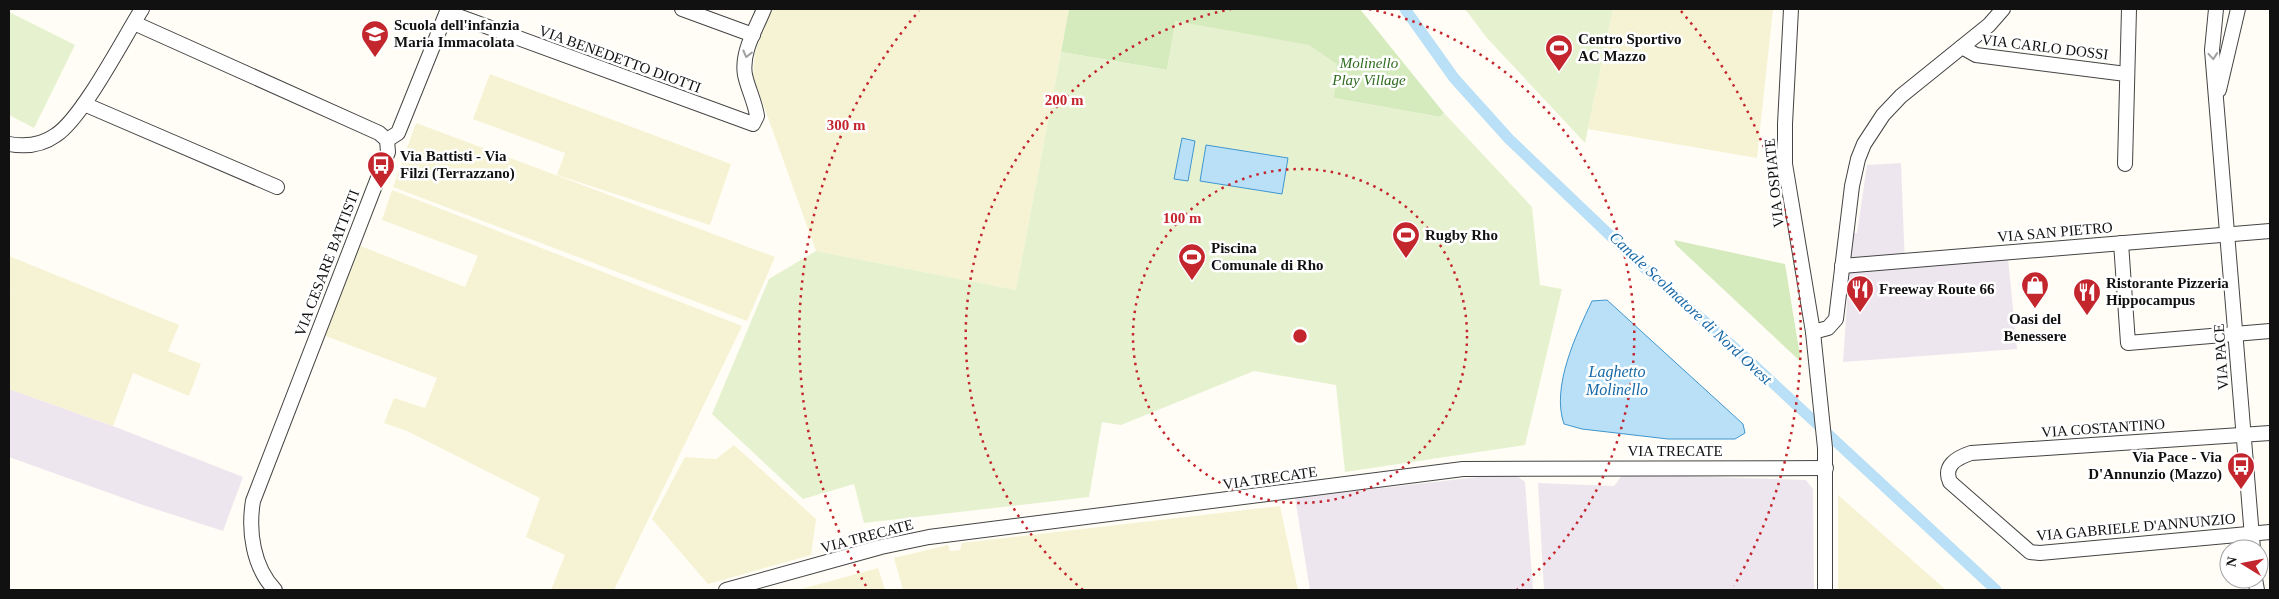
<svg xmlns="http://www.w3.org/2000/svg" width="2279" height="599" viewBox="0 0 2279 599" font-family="'Times New Roman',serif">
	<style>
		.industrial { fill: #eee6ef }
		.farmland { fill: #f6f3d4 }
		.green { fill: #d5ebbd }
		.pitch { fill: #e6f2cf }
		.water { fill: #b9e0f7; stroke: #3f96cf }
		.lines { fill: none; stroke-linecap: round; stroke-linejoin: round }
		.canal { stroke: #b9e0f7; stroke-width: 11 }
		.minor-casing { stroke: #444; stroke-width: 16 }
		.minor { stroke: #fff; stroke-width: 14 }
		.oneway { stroke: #a0a0a0 }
		.ring { fill: none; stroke: #c4262e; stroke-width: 2.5; stroke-dasharray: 2.5 5 }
		.labels { text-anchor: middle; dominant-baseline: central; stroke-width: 5; stroke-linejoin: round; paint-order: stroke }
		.poi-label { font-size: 15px; font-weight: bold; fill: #111; stroke: #fff; text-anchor: start }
		.street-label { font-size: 15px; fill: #111; stroke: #fff }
		.park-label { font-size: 15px; font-style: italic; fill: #2f6b1f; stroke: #fff }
		.water-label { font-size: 16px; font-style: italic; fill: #1768a6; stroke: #fff }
		.centre { fill: #c4262e; stroke: #fff; stroke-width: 2.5 }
		.ring-label { font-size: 15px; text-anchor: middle; font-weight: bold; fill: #c4262e; stroke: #fff; stroke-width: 5; stroke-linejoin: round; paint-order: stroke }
	</style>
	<rect width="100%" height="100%" fill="#fffdf5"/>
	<g class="industrial">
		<polygon points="1901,163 1905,266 2008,258 2017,349 1843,362 1850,258 1854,233 1857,233 1867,165"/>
		<polygon points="9,389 113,426 243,477 223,531 140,504 9,457"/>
		<polygon points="1513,473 1525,482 1533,590 1310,590 1295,498"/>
		<polygon points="1623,474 1806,480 1813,489 1814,590 1544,590 1538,483 1614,486"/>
	</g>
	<g class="farmland">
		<polygon points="771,9 1069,9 1016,290 816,251 753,76 755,52"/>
		<polygon points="1613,9 1773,9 1757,158 1588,129"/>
		<polygon points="490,74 731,164 710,225 557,175 565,153 473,119"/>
		<polygon points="416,123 775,257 747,321 393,187"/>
		<polygon points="392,190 742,326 614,590 551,590 565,555 526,537 540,498 407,431 384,423 394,398 425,408 437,378 323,335 358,245 465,287 478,256 382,220"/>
		<polygon points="9,256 179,325 168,351 201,364 189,396 133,373 113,426 9,389 9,297 11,293 9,291"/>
		<polygon points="734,445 816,519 811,555 708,584 652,519 685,457 716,459"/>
		<polygon points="1838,495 1946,590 1838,590"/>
		<polygon points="1280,506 1298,590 903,590 894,558 948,545 950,551 960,550 962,543"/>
		<polygon points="878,568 885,590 798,590"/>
	</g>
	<g class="green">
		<polygon points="1069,9 1360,9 1444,113 1440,117 1333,98 1176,21 1167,70 1061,52"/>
		<polygon points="1674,240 1785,264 1801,362 1676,245"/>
	</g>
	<g class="pitch">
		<polygon points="1465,9 1613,9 1585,143 1487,38"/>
		<polygon points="9,12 75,45 34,128 9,115"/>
		<polygon points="1175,21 1309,45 1337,64 1334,98 1440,117 1444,113 1532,207 1540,285 1562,289 1525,445 1345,472 1336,385 1254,371 1121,425 1102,422 1089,497 864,523 854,484 803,499 712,414 769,279 816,251 1016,290 1061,52 1167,70"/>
	</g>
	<g class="water">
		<polygon points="1182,138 1195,141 1188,181 1174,179"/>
		<polygon points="1206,145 1288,158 1282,194 1200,181"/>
		<path d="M1607 300 1743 424 1745 433 1735 439H1668L1582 429 1564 424C1551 387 1576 335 1592 301Z"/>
	</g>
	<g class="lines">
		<polyline class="canal" points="1405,9 1454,78 1509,139 1641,265 1745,357 1996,590"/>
		<g class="minor-casing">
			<g id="minor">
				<polyline points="682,9 753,35"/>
				<polyline points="1791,9 1785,124 1785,164 1813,332 1825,448 1825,590"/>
				<polyline points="2216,9 2212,50 2253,549"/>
				<path d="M447 12 753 124 757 116C755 102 748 89 745 75 741 52 756 29 764 9"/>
				<path d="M134 23 379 133 387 140 388 152 253 501C248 531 253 567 275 590"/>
				<polyline points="1962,47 1976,55 2126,74"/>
				<polyline points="2219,90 2238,9"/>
				<polyline points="84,104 277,187"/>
				<polyline points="387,140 398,133 448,9"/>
				<path d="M9 144C25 147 42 145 56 135 83 117 123 39 142 9"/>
				<polyline points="2125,164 2129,9"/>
				<polyline points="2121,243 2128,343 2270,331"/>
				<polyline points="1842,266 2270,231"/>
				<polyline points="1813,332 1828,328 1836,319 1852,186 1858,159 1864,144 1883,115 1901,96 1989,25 2003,9"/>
				<path d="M2270 433 1971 453C1956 458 1943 466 1950 482L2030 552 2040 553 2270 532"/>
				<polyline points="2255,579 2257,590"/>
				<polyline points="726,590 881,547 929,537 1463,469 1826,468"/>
			</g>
		</g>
		<use href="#minor" class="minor"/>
	</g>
	<defs><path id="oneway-chevron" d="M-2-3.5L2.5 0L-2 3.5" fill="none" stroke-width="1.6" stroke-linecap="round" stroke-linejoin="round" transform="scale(1.25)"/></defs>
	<g class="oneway">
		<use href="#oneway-chevron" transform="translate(747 54) rotate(104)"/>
		<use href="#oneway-chevron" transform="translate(2213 56) rotate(85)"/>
	</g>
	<g class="ring">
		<circle cx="1300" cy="336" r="167"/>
		<path d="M1083 590A334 334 0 0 1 1231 9M1369 9A334 334 0 0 1 1517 590"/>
		<path d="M866 586A501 501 0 0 1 919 11M1681 11A501 501 0 0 1 1734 586"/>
	</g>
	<defs>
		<g id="school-pin" transform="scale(1.4375)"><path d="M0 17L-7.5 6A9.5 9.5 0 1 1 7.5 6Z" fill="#c4262e" stroke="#fff"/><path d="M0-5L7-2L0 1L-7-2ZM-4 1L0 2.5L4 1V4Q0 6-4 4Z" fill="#fff"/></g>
		<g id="stadium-pin" transform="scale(1.4375)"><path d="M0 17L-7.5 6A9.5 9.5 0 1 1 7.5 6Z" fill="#c4262e" stroke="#fff"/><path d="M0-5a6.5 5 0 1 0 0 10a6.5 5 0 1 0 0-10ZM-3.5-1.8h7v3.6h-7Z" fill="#fff"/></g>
		<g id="bus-pin" transform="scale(1.4375)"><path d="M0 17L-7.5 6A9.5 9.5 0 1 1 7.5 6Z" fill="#c4262e" stroke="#fff"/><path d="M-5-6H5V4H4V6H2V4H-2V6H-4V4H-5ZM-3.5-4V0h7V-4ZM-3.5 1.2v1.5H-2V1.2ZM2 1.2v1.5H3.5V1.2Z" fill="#fff"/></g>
		<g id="shop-pin" transform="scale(1.4375)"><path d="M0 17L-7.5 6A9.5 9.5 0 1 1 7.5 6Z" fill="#c4262e" stroke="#fff"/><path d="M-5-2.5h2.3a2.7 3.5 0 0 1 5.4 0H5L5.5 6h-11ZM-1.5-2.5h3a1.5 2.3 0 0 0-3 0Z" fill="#fff"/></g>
		<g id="restaurant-pin" transform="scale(1.4375)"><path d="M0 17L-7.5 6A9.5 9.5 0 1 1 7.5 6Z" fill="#c4262e" stroke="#fff"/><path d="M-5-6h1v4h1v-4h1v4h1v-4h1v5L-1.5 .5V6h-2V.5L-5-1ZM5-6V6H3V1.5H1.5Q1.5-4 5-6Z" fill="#fff"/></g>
	</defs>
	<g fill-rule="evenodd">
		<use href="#school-pin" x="375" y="34"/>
		<use href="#stadium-pin" x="1559" y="48"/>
		<use href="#bus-pin" x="381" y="165"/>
		<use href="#stadium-pin" x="1406" y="235"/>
		<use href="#stadium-pin" x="1192" y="257"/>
		<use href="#shop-pin" x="2035" y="285"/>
		<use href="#restaurant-pin" x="1860" y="289"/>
		<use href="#restaurant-pin" x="2087" y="292"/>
		<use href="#bus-pin" x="2241" y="466"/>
	</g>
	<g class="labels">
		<g class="poi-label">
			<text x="394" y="25">Scuola dell'infanzia<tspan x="394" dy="17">Maria Immacolata</tspan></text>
			<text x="1578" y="39">Centro Sportivo<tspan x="1578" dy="17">AC Mazzo</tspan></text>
			<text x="400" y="156">Via Battisti - Via<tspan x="400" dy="17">Filzi (Terrazzano)</tspan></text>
			<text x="1425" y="235">Rugby Rho</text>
			<text x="1211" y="248">Piscina<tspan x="1211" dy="17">Comunale di Rho</tspan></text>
			<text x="2106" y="283">Ristorante Pizzeria<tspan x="2106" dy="17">Hippocampus</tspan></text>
			<text x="1879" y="289">Freeway Route 66</text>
			<text x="2035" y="319" text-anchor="middle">Oasi del<tspan x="2035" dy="17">Benessere</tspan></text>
			<text x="2222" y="457" text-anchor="end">Via Pace - Via<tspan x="2222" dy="17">D'Annunzio (Mazzo)</tspan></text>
		</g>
		<g class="street-label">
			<text transform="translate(2045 47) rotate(7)">VIA CARLO DOSSI</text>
			<text transform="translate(620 59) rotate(20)">VIA BENEDETTO DIOTTI</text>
			<text transform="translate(1774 183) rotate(-96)">VIA OSPIATE</text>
			<text transform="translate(2055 232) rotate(-5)">VIA SAN PIETRO</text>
			<text transform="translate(327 263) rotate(-69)">VIA CESARE BATTISTI</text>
			<text transform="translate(2221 357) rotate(-94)">VIA PACE</text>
			<text transform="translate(2103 428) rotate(-4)">VIA COSTANTINO</text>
			<text x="1675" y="451">VIA TRECATE</text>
			<text transform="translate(1270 478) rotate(-8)">VIA TRECATE</text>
			<text transform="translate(2136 527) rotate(-5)">VIA GABRIELE D'ANNUNZIO</text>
			<text transform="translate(867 536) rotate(-15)">VIA TRECATE</text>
		</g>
		<g class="park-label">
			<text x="1369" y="63">Molinello<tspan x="1369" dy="17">Play Village</tspan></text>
		</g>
		<g class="water-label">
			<text transform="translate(1691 308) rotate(43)">Canale Scolmatore di Nord Ovest</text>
			<text x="1617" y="371">Laghetto<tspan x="1617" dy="18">Molinello</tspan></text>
		</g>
	</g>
	<circle cx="1300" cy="336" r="8" class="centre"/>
	<g class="ring-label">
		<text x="1064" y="105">200 m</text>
		<text x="846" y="130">300 m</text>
		<text x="1182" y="223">100 m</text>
	</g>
	<rect width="2279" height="599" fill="none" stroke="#111111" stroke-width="20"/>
	<g transform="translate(2244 564) rotate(280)"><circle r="24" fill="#ffffff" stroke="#a0a0a0"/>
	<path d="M0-4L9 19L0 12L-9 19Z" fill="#c4262e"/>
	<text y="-8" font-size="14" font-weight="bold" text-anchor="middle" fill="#111111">N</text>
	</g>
</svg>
